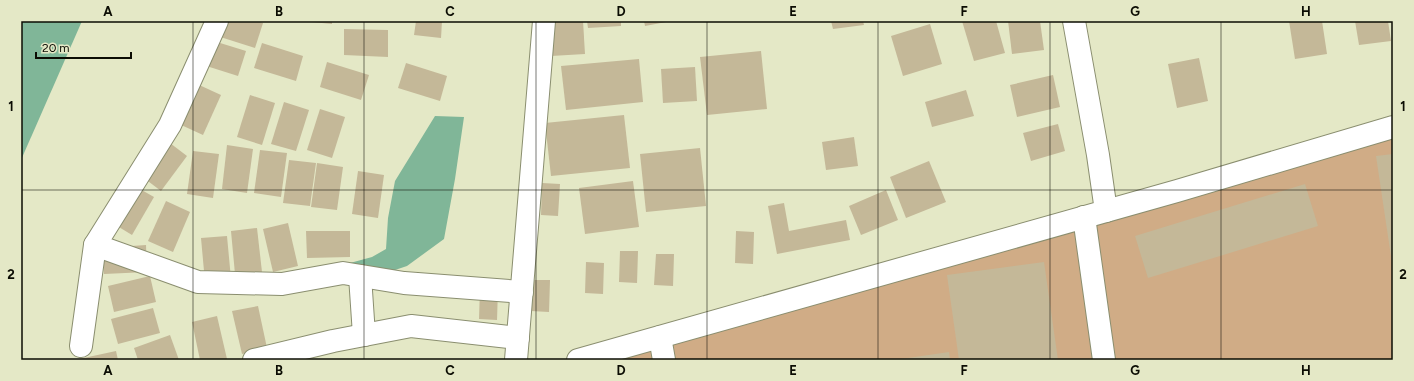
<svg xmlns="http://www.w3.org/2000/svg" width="1414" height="381" viewBox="0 0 1414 381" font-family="Figtree,sans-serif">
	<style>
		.green { fill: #d0ac86 }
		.water { fill: #80b698 }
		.building { fill: #c4b898 }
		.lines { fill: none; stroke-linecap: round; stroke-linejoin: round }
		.street-casing { stroke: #8a8e6f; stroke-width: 24 }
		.street { stroke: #fff; stroke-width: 22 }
		.grid { fill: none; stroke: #0b0c03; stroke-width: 1; stroke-opacity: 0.55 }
		.neatline { fill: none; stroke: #0b0c03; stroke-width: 1.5 }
		.grid-label { font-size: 13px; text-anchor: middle; font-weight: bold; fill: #0b0c03 }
	</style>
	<rect width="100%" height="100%" fill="#e4e8c6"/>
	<polygon class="green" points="1393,133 1393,360 604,360"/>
	<g class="water">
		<polygon points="21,21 82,21 21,160"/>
		<polygon points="435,116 464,117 455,179 444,239 407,266 383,274 339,266 372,257 386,249 388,218 395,181"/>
	</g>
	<g class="building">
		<polygon points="218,21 256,21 263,23 255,48 214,35"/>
		<polygon points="312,21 332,21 332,24 312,22"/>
		<polygon points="416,21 442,21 441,38 414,35"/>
		<polygon points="583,21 585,54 551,56 550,22"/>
		<polygon points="587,21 621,21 621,26 588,28"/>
		<polygon points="644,21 666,21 666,22 645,26"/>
		<polygon points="831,21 863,21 864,25 833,29"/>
		<polygon points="962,21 996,21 1005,53 974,61"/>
		<polygon points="1008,21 1040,21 1044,50 1012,54"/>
		<polygon points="1289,21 1322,21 1327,54 1295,59"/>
		<polygon points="1355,21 1388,21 1391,41 1359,45"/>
		<polygon points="930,24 942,64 903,76 891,36"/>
		<polygon points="344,29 388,30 388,57 344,55"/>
		<polygon points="204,38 246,51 238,76 197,63"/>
		<polygon points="262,43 303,56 296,81 254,68"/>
		<polygon points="761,51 767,109 707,115 700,57"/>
		<polygon points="1199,58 1208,101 1177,108 1168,64"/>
		<polygon points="639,59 643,102 566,110 561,66"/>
		<polygon points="327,62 369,75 361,100 320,87"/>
		<polygon points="406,63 447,76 440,101 398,88"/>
		<polygon points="695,67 697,101 663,103 661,69"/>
		<polygon points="1053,75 1060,107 1017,117 1010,85"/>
		<polygon points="197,84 221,95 203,135 179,124"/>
		<polygon points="966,90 974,116 932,127 925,102"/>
		<polygon points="250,95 275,103 262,145 237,137"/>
		<polygon points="284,102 309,110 296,151 271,144"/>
		<polygon points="320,109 345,117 332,158 307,150"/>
		<polygon points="624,115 630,168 551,176 545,123"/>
		<polygon points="1058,124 1065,151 1031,161 1023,133"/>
		<polygon points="854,137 858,166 826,170 822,142"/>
		<polygon points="166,140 187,156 161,191 140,175"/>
		<polygon points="227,145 253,149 247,193 222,189"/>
		<polygon points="700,148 706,206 646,212 640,154"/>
		<polygon points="260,150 287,153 281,197 254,193"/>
		<polygon points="193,151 219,154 213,198 187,194"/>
		<polygon points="1393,154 1393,263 1392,263 1376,156"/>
		<polygon points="289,160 316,163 310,206 283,203"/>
		<polygon points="929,161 946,202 906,218 890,177"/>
		<polygon points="317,163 343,167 337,210 311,207"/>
		<polygon points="358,171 384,175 378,218 352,214"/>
		<polygon points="633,181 639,227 585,234 579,188"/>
		<polygon points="542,183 560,184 558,216 541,215"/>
		<polygon points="131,184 154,197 132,235 109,221"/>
		<polygon points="1305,184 1318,226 1148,278 1135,236"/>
		<polygon points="886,190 898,220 861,235 849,206"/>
		<polygon points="166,201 190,212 173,252 148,241"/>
		<polygon points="784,203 789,231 846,220 850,240 777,254 768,206"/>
		<polygon points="288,223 298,266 273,272 263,229"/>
		<polygon points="257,228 262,272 235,274 231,231"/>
		<polygon points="306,231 350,231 350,257 307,258"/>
		<polygon points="736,231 754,232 753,264 735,263"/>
		<polygon points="227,236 231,279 205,282 201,238"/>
		<polygon points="146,245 147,272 104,274 103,248"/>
		<polygon points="620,251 638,251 637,283 619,282"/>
		<polygon points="656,254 674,254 673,286 654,285"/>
		<polygon points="586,262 604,263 603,294 585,293"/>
		<polygon points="1044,262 1058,360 959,360 947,275"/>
		<polygon points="150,276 156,302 114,312 108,286"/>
		<polygon points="532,280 550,280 549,312 531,311"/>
		<polygon points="480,288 498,289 497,320 479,319"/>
		<polygon points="258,306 267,348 242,354 232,311"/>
		<polygon points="153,308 160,333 118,344 111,319"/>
		<polygon points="217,316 227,359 200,360 192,322"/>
		<polygon points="170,335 179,360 138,360 134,348"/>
		<polygon points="116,351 118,360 79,360 79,359"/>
		<polygon points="949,352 950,360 901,360 901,359"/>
	</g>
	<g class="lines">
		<g class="street-casing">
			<g id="street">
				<polyline points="1074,21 1098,155 1106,211"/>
				<polyline points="1084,217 1104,360"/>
				<polyline points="95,245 198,282 282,284 343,273 404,283 522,292"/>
				<polyline points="360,276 364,335"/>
				<polyline points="660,337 664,360"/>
				<polyline points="81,346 95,245 170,125 217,21"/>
				<polyline points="254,360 333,341 411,326 518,338"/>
				<polyline points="516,360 544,21"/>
				<polyline points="578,360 1177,191 1393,127"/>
			</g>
		</g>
		<use href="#street" class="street"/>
	</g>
	<path class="grid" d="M193 21V360M364 21V360M536 21V360M707 21V360M878 21V360M1050 21V360M1221 21V360M21 190H1393"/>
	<rect width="1414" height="381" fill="none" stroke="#e4e8c6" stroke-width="44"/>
	<path d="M36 52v6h95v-6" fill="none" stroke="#0b0c03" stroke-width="2"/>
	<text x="42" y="52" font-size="12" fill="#0b0c03" stroke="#e4e8c6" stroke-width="3" paint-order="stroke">20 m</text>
	<rect x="22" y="22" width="1370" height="337" class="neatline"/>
	<g class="grid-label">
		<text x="108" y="16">A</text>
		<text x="279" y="16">B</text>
		<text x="450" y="16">C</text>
		<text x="621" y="16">D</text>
		<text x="793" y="16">E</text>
		<text x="964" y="16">F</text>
		<text x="1135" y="16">G</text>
		<text x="1306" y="16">H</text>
		<text x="11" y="111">1</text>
		<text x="1403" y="111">1</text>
		<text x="11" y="279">2</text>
		<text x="1403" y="279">2</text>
		<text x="108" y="375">A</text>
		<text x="279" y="375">B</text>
		<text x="450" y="375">C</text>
		<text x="621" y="375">D</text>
		<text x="793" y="375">E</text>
		<text x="964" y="375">F</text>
		<text x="1135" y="375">G</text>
		<text x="1306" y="375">H</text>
	</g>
</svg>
